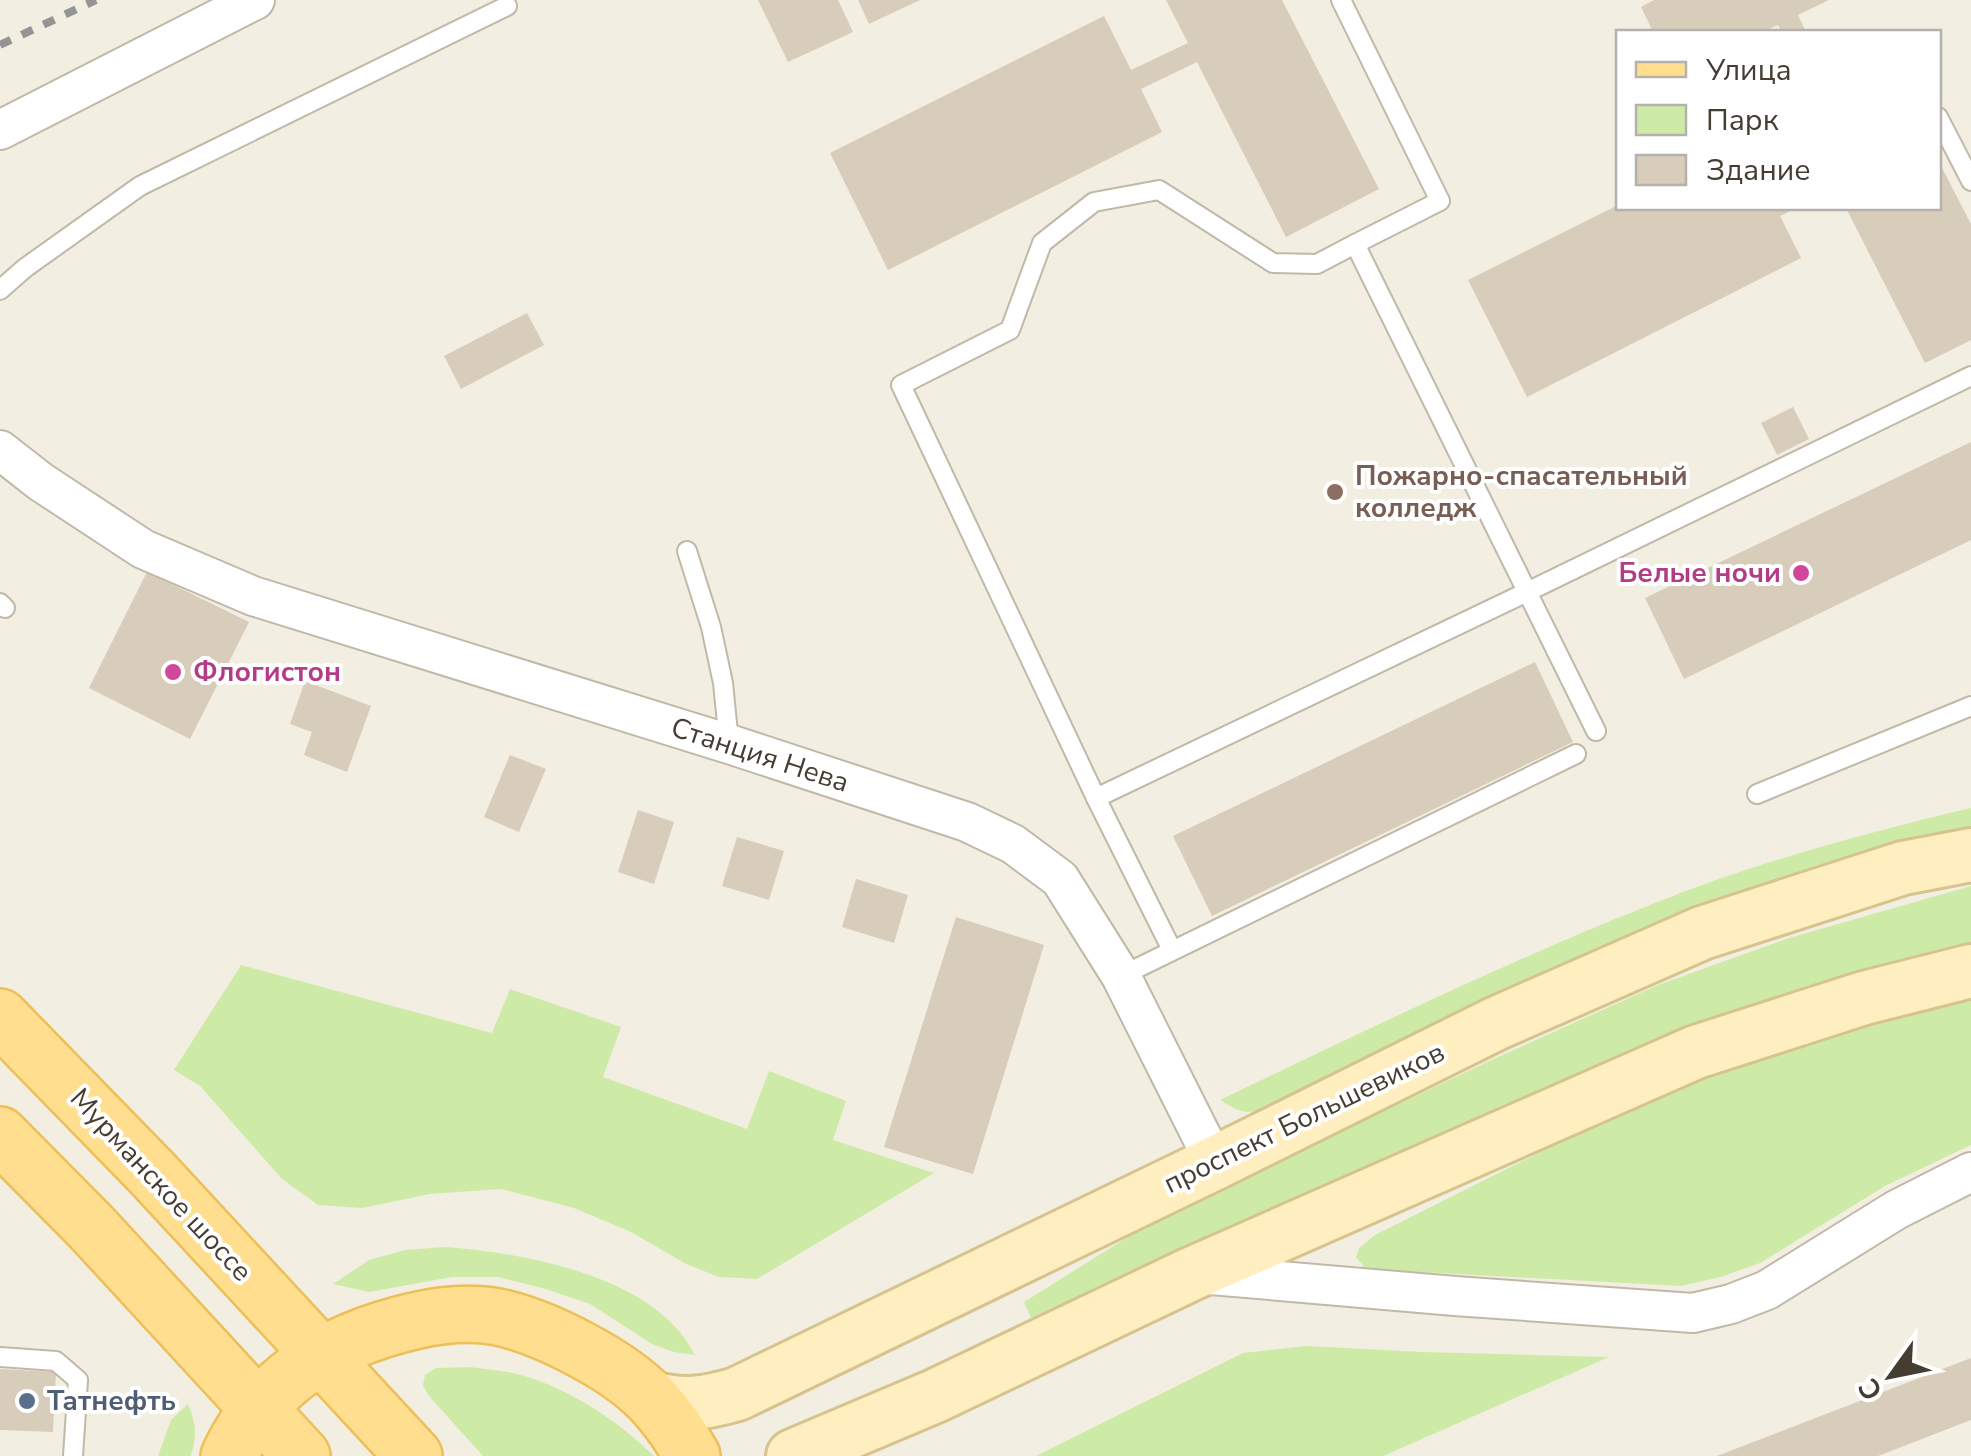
<svg xmlns="http://www.w3.org/2000/svg" width="1971" height="1456" viewBox="0 0 1971 1456" font-family="'Nunito Sans',sans-serif">
	<style>
		.green { fill: #cdeba7 }
		.building { fill: #d8ccba }
		.lines { fill: none; stroke-linecap: round; stroke-linejoin: round }
		.service-casing { stroke: #c2b8a8; stroke-width: 22 }
		.minor-casing { stroke: #c2b8a8; stroke-width: 42 }
		.secondary-casing { stroke: #d6c38e; stroke-width: 58 }
		.primary-casing { stroke: #ecbf57; stroke-width: 60 }
		.service { stroke: #fff; stroke-width: 18 }
		.minor { stroke: #fff; stroke-width: 38 }
		.secondary { stroke: #ffefc0; stroke-width: 52 }
		.primary { stroke: #ffde8f; stroke-width: 55 }
		.rail { stroke: #949494; stroke-width: 8; stroke-dasharray: 12 12; stroke-linecap: butt }
		.education-dot { fill: #8d6e63; stroke: #fff; stroke-width: 4 }
		.hotel-dot { fill: #d1479c; stroke: #fff; stroke-width: 4 }
		.service-dot { fill: #5c6f8a; stroke: #fff; stroke-width: 4 }
		.labels { text-anchor: middle; dominant-baseline: central; stroke-width: 8; stroke-linejoin: round; paint-order: stroke }
		.education-label { font-size: 28px; font-weight: bold; fill: #785e54; stroke: #fff; text-anchor: start }
		.hotel-label { font-size: 28px; font-weight: bold; fill: #b23c85; stroke: #fff; text-anchor: end }
		.street-label { font-size: 28px; fill: #453d32; stroke: #fff }
		.service-label { font-size: 28px; font-weight: bold; fill: #4e5e75; stroke: #fff; text-anchor: start }
	</style>
	<rect width="100%" height="100%" fill="#f3eee2"/>
	<g class="green">
		<path d="M1971 808V830L1273 1106C1248 1115 1242 1114 1220 1100 1362 1032 1504 963 1650 905 1754 863 1862 834 1971 808Z"/>
		<polygon points="1971,886 1971,945 1906,960 1831,983 1031,1318 1024,1302 1155,1220 1487,1062 1658,985 1789,938"/>
		<polygon points="241,965 492,1033 510,989 621,1027 603,1077 747,1129 769,1071 846,1101 833,1140 934,1173 757,1279 719,1277 686,1264 631,1232 574,1208 501,1189 430,1194 362,1208 318,1205 282,1179 200,1086 174,1070"/>
		<polygon points="1971,991 1971,1145 1885,1186 1760,1263 1721,1277 1681,1286 1366,1269 1356,1257 1359,1248 1375,1235 1606,1119 1769,1053"/>
		<path d="M445 1247C525 1253 656 1276 695 1355L674 1352 652 1344 590 1304 546 1289 498 1277H452L369 1292 333 1284 369 1260 405 1250Z"/>
		<polygon points="1306,1346 1423,1352 1609,1357 1383,1456 1036,1456 1243,1353"/>
		<path d="M470 1367C483 1369 496 1370 509 1372 563 1384 615 1418 654 1456H483L428 1395 423 1385 425 1375 436 1368Z"/>
		<path d="M188 1404C196 1422 197 1436 191 1456H158L171 1420Z"/>
	</g>
	<g class="building">
		<polygon points="758,0 838,0 853,32 788,62"/>
		<polygon points="858,0 920,0 869,24"/>
		<polygon points="1166,0 1282,0 1379,189 1286,237 1197,62 1141,89 1162,132 888,270 830,153 1104,16 1131,70 1188,43"/>
		<polygon points="1654,0 1829,0 1798,15 1806,32 1782,32 1778,25 1762,32 1653,32 1641,7"/>
		<polygon points="1938,160 1971,224 1971,340 1925,363 1846,208 1938,208"/>
		<polygon points="1618,205 1618,208 1797,208 1780,216 1801,258 1527,397 1468,280"/>
		<polygon points="527,313 544,345 461,389 444,356"/>
		<polygon points="1793,407 1809,439 1777,455 1761,423"/>
		<polygon points="1971,442 1971,540 1684,679 1645,598"/>
		<polygon points="147,572 249,622 190,739 89,688"/>
		<polygon points="1535,662 1573,742 1212,916 1173,836"/>
		<polygon points="305,681 371,706 347,772 304,755 312,732 290,724"/>
		<polygon points="510,755 546,769 519,832 484,817"/>
		<polygon points="638,810 674,822 654,884 618,872"/>
		<polygon points="737,837 784,851 769,900 722,886"/>
		<polygon points="856,879 908,895 894,943 842,927"/>
		<polygon points="956,917 1044,945 973,1174 884,1147"/>
		<polygon points="1971,1358 1971,1420 1878,1456 1717,1456"/>
		<polygon points="0,1369 56,1372 53,1432 0,1430"/>
	</g>
	<g class="lines">
		<g class="service-casing">
			<g id="service">
				<polyline points="1341,0 1440,201 1355,244 1596,731"/>
				<polyline points="1938,117 1971,181"/>
				<polyline points="0,290 25,268 140,186 507,6"/>
				<polyline points="687,551 711,627 723,683 729,743"/>
				<polyline points="0,603 5,608"/>
				<polyline points="1757,794 1971,706"/>
				<polyline points="1096,798 901,385 1010,330 1042,243 1094,202 1159,190 1273,263 1317,264 1355,244"/>
				<polyline points="1172,950 1096,798 1527,592 1971,376"/>
				<polyline points="1121,976 1576,754"/>
				<polyline points="0,1357 56,1361 78,1380 73,1456"/>
			</g>
		</g>
		<g class="minor-casing">
			<g id="minor">
				<polyline points="0,130 255,0"/>
				<polyline points="0,450 41,482 143,549 253,596 729,744 967,822 1013,844 1060,879 1121,976 1215,1163"/>
				<polyline points="1199,1274 1455,1296 1693,1313 1731,1304 1767,1290 1896,1210 1971,1172"/>
			</g>
		</g>
		<g class="secondary-casing">
			<g id="secondary">
				<path d="M650 1398C685 1406 703 1404 737 1394L1215 1163 1497 1023 1702 933 1903 868 1971 855"/>
				<polyline points="793,1456 935,1396 1191,1274 1696,1052 1864,998 1971,971"/>
			</g>
		</g>
		<g class="primary-casing">
			<g id="primary">
				<polyline points="0,1017 152,1173 414,1456"/>
				<polyline points="0,1135 92,1228 302,1456"/>
				<path d="M229 1456C266 1378 333 1340 414 1321 440 1315 471 1312 498 1317 545 1327 619 1365 652 1400 668 1417 681 1436 692 1456"/>
			</g>
		</g>
		<use href="#service" class="service"/>
		<use href="#minor" class="minor"/>
		<use href="#secondary" class="secondary"/>
		<use href="#primary" class="primary"/>
		<polyline class="rail" points="0,45 96,0"/>
	</g>
	<circle class="education-dot" cx="1335" cy="492" r="10"/>
	<g class="hotel-dot">
		<circle cx="1801" cy="573" r="10"/>
		<circle cx="173" cy="672" r="10"/>
	</g>
	<circle class="service-dot" cx="27" cy="1401" r="10"/>
	<g class="labels">
		<g class="education-label">
			<text x="1355" y="476">Пожарно-спасательный<tspan x="1355" dy="32">колледж</tspan></text>
		</g>
		<g class="hotel-label">
			<text x="1781" y="573">Белые ночи</text>
			<text x="193" y="672" text-anchor="start">Флогистон</text>
		</g>
		<g class="street-label">
			<text transform="translate(760 755) rotate(18)">Станция Нева</text>
			<text transform="translate(1304 1118) rotate(-26)">проспект Большевиков</text>
			<text transform="translate(161 1185) rotate(47)">Мурманское шоссе</text>
		</g>
		<g class="service-label">
			<text x="47" y="1401">Татнефть</text>
		</g>
	</g>
	<rect x="1616" y="30" width="325" height="180" fill="#ffffff" stroke="#b5b1ad" stroke-width="2.5"/>
	<rect x="1636" y="62" width="50" height="15" fill="#ffde8f" stroke="#b5b1ad" stroke-width="2.5"/>
	<text x="1706" y="80" font-size="30" fill="#453d32">Улица</text>
	<rect x="1636" y="105" width="50" height="30" fill="#cdeba7" stroke="#b5b1ad" stroke-width="2.5"/>
	<text x="1706" y="130" font-size="30" fill="#453d32">Парк</text>
	<rect x="1636" y="155" width="50" height="30" fill="#d8ccba" stroke="#b5b1ad" stroke-width="2.5"/>
	<text x="1706" y="180" font-size="30" fill="#453d32">Здание</text>
	<g transform="translate(1891 1376) rotate(237)" stroke="#ffffff" stroke-width="8" paint-order="stroke">
	<path d="M0-8L18 38L0 25L-18 38Z" fill="#453d32"/>
	<text y="-15" font-size="28" font-weight="bold" text-anchor="middle" fill="#453d32">С</text>
	</g>
</svg>
